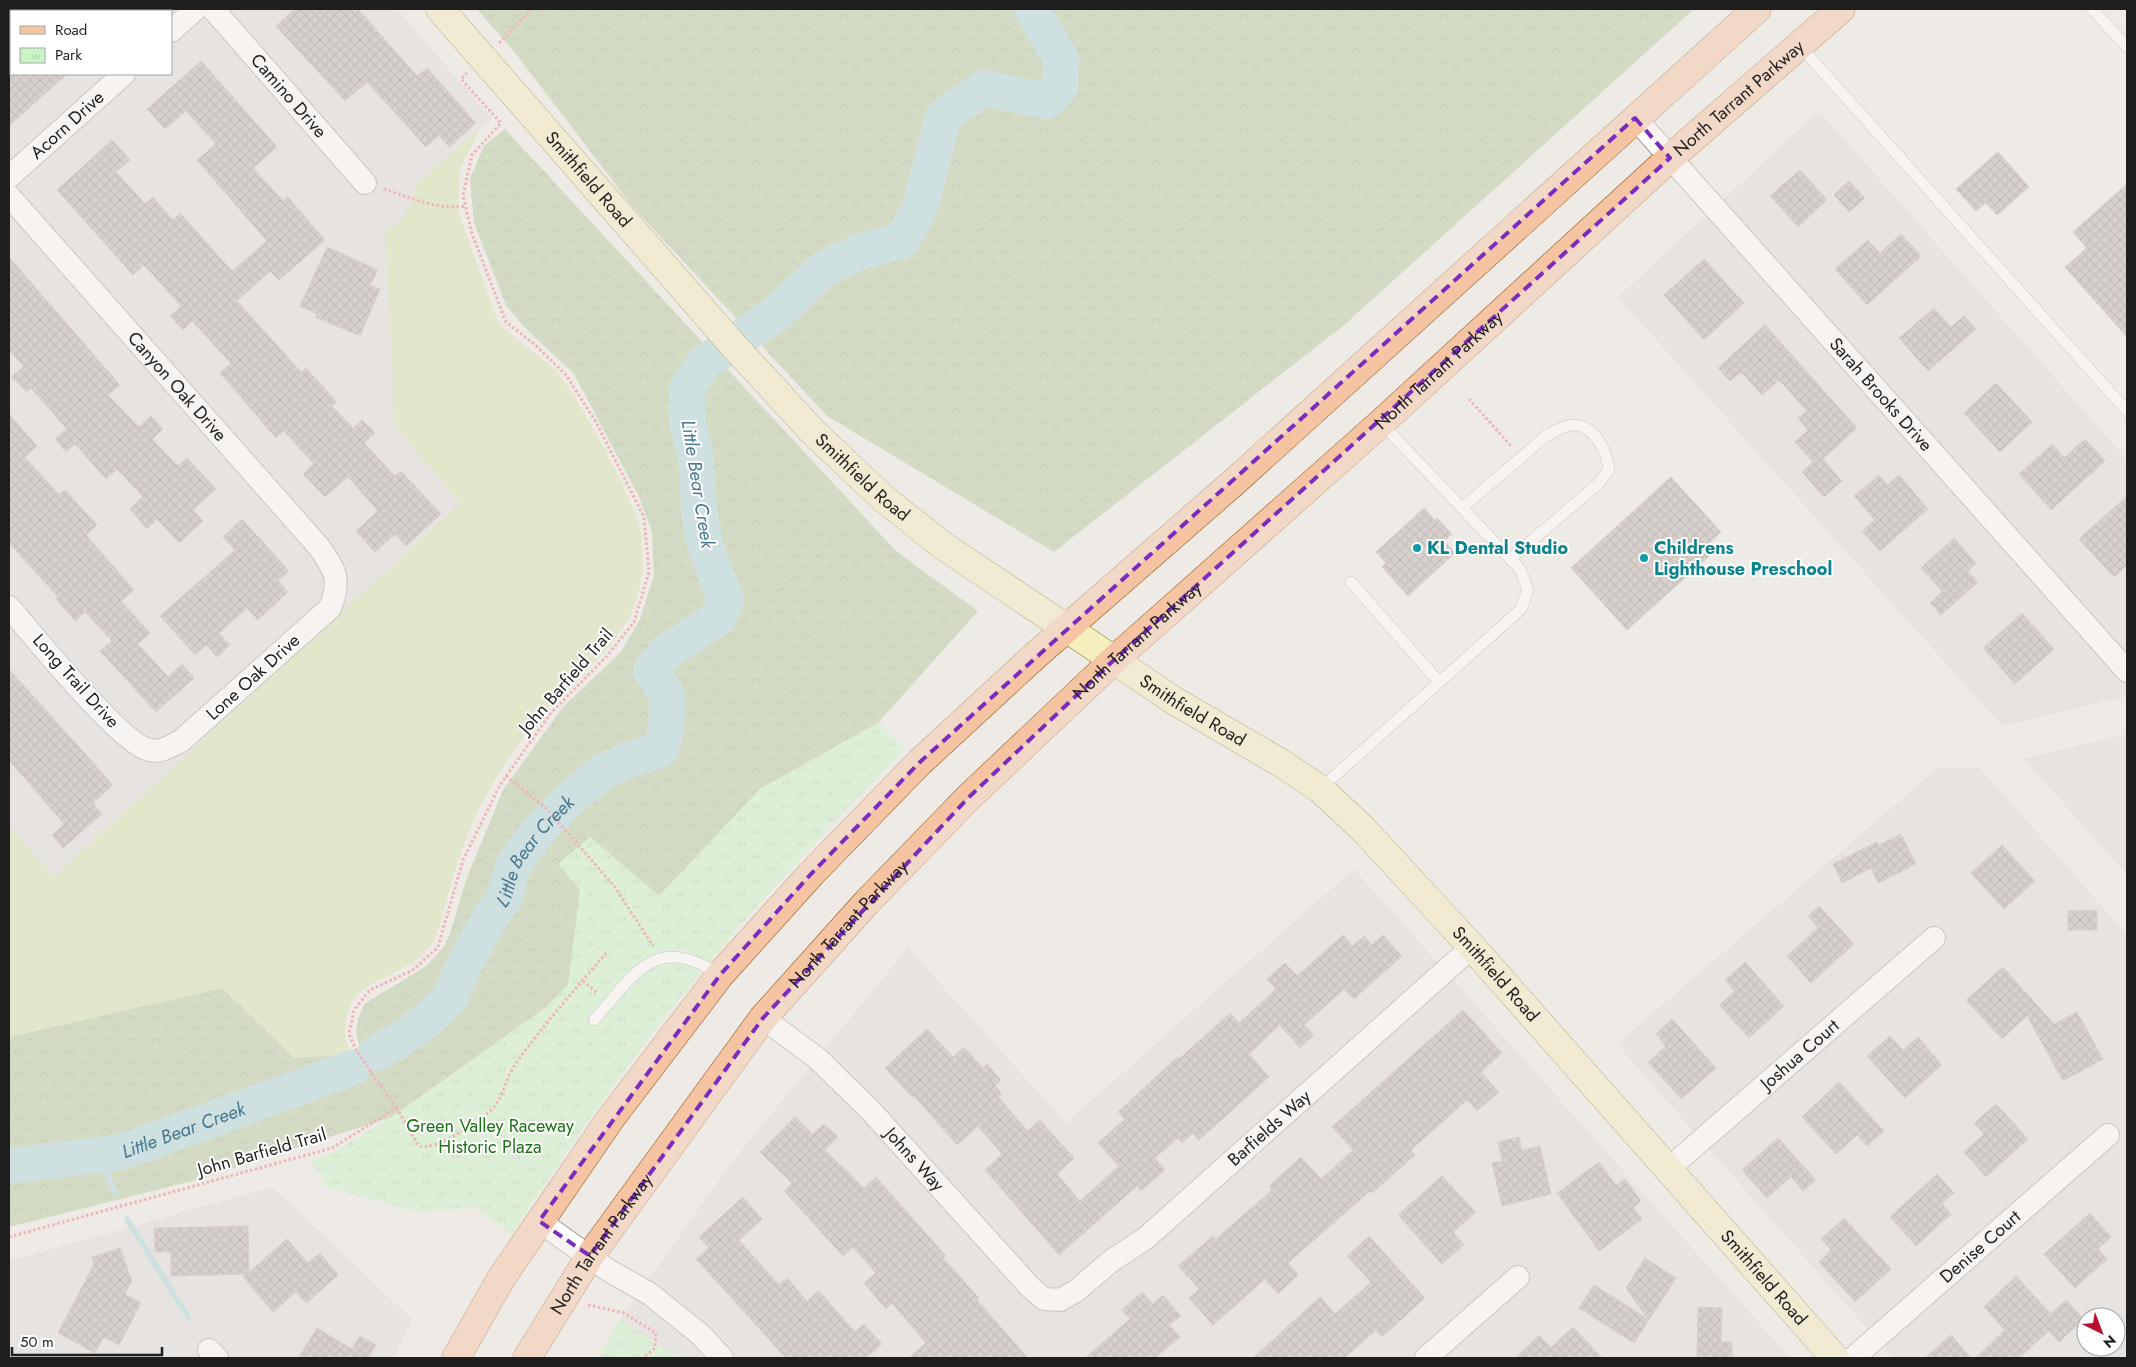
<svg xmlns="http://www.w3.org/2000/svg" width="2136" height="1367" viewBox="0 0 2136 1367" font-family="Jost,sans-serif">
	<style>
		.residential { fill: #dcdbdb; fill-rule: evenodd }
		.grass { fill: #d2e5ae }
		.forest { fill: url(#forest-crowns) }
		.park { fill: url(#park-tufts) }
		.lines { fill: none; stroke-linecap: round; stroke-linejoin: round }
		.stream { stroke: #a8d6d9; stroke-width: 6 }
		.river { stroke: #a8d6d9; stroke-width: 36 }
		.building { fill: url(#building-cross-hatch); stroke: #bfafa8 }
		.lane-casing { stroke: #9b9b9b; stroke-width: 12 }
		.street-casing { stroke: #9b9b9b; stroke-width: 24 }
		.secondary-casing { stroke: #6d680d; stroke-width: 29 }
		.primary-casing { stroke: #8d4d0b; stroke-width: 29 }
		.path { stroke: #ef757c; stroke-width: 3; stroke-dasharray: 2.5 2.5; stroke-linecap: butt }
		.lane { stroke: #fff; stroke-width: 11 }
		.street { stroke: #fff; stroke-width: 22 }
		.secondary { stroke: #f5eebd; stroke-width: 28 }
		.primary { stroke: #f5c4a3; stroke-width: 28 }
		.marked { fill: none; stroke: #7b2cbf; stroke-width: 4; stroke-dasharray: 10 6; stroke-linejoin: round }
		.culture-dot { fill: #0f9aa8; stroke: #fff; stroke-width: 2 }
		.labels { text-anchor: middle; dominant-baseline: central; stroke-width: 4; stroke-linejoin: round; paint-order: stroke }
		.street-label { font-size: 18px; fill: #1e1e1e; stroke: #fff }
		.culture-label { font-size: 18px; font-weight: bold; fill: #0d838f; stroke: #fff; text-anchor: start }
		.park-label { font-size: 18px; fill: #1b7414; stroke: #fff }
		.water-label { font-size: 19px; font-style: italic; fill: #487890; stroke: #fff }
	</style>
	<defs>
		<pattern id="forest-crowns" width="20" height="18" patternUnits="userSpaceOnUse" patternTransform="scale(1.25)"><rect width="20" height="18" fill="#b2ca9d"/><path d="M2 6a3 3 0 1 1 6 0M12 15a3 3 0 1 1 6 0" fill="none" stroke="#99ad87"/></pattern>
		<pattern id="park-tufts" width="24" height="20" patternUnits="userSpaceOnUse" patternTransform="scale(1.25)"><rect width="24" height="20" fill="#c9f5c5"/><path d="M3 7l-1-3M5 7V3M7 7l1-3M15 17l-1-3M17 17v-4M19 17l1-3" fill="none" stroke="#acd2a9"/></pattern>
		<pattern id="building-cross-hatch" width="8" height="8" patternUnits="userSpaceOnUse" patternTransform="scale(1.25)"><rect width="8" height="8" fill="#bbb2ae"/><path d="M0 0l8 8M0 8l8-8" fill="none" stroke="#97908d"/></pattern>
	</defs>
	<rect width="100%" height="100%" fill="#eeeae5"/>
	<g class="residential">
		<path d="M9 9H396L492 118 415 185 414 195 405 216 395 226V426L460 503 54 878 9 825ZM11 11H171V74H11Z"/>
		<polygon points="1819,111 2127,460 2127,696 2002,726 1618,297"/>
		<polygon points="2127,734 2127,875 2024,759"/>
		<path d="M1979 767 2127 935V1358H1893L1617 1044 1938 768ZM2086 1317H2116V1347H2086Z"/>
		<polygon points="1354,869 1790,1358 598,1358 620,1320 732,1162 908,948 1066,1123"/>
		<polygon points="272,1187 412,1319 394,1358 9,1358 9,1261"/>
	</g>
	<path class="grass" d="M480 128 460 169 458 210 496 317C509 338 535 351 553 368 575 389 637 504 641 534 653 630 595 655 540 717 517 743 496 776 480 807 467 833 457 863 449 891 443 910 440 935 427 950 403 979 353 976 346 1020 344 1034 345 1043 352 1054L296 1058 222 988 9 1037V825L54 877 460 503 395 426 385 230C404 223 413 205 415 185Z"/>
	<g class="forest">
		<polygon points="477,9 1694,9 1343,326 1054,552 827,416 632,206 516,54"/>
		<polygon points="505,129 896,551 978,611 878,723 760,789 692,863 545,1008 392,1117 200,1179 9,1227 9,1037 222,988 295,1058 352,1054 360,1048 356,1032 358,1019 364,1004 425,967 443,948 450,934 466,880 503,790 563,707 621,652 640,619 654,575 652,532 639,497 574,374 523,326 506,305 474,223 470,179 484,146"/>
	</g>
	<g class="park">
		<path d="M878 723 905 749C824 831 745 916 673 1007 615 1080 564 1157 511 1234L474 1207 420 1212 327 1187 311 1161 331 1153 392 1117 545 1008 568 985 580 890 558 864 590 837 659 896 760 789Z"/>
		<polygon points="620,1320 679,1358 598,1358"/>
	</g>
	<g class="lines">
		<g class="stream">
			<polyline points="98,1155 116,1193"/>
			<polyline points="127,1219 188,1317"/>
		</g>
		<g class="river">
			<path id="s1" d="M376 1053 396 1042 426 1021 451 997 460 973 490 917 504 899 514 864 539 830 572 797 604 771 628 760 660 750 666 731 667 695 651 671 665 653 718 618 726 600 706 549 699 511 696 458 687 420V388L705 362 778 312 823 269 858 252 901 241 919 211 943 117 983 88 1047 101 1060 87 1061 59 1032 9"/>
			<path id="s2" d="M9 1166 122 1152 352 1068"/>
		</g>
	</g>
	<g class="building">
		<polygon points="295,9 358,9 417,76 427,68 476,123 449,147 439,135 426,147 367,82 345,101 276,26"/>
		<polygon points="201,61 277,147 253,168 283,201 288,197 325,240 279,280 270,271 237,301 302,373 306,368 337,402 332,406 353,428 362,420 375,433 364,443 395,476 401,471 441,514 406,546 395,534 375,552 356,531 378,511 348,477 325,497 303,474 314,464 284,431 276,438 220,373 231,363 192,321 183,330 170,316 181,306 144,265 133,275 57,190 112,140 130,160 116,172 145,204 153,197 173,220 180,213 232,271 267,241 197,160 216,144 186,111 165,129 147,109"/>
		<polygon points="9,74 67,74 9,126"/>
		<polygon points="1998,152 2029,187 1997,215 1986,203 1976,211 1956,189"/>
		<polygon points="1800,170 1827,200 1798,227 1770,196"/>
		<polygon points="1849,181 1865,198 1849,212 1834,195"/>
		<polygon points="2127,184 2127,337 2065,267 2087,248 2073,232"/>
		<polygon points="1901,234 1921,256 1867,305 1835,269 1868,240 1880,253"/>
		<polygon points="327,247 378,270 370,285 380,289 360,336 315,317 317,314 300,306"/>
		<polygon points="9,257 120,385 108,395 139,427 151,416 163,429 152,439 178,466 187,458 216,489 193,510 203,521 179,543 157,519 147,529 130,509 143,497 117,469 106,479 75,444 66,452 55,439 67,429 31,388 27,392 12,377 24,366 9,350"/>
		<polygon points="1704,259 1744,303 1704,340 1664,295"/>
		<polygon points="1934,308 1951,327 1964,316 1976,329 1928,371 1899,338"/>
		<polygon points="1765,325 1857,428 1823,459 1842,481 1824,497 1802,472 1813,462 1795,442 1808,430 1798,418 1807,411 1779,380 1762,395 1741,372 1730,381 1718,368"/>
		<polygon points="1996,383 2032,422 2000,452 1964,413"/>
		<polygon points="9,414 37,446 25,457 59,495 65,490 97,525 86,535 134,590 121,601 150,633 138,644 168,677 182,664 194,678 156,712 100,651 112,641 85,612 75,621 56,599 58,597 9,543"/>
		<polygon points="2085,439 2105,461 2051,510 2019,474 2052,444 2064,458"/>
		<polygon points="1879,475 1887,485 1899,475 1928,509 1880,551 1862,531 1875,520 1854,496"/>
		<polygon points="1671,477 1721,532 1710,542 1717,549 1627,630 1571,568"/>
		<polygon points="2127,496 2127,565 2114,577 2079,539"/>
		<polygon points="1424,508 1435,520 1437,518 1452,534 1444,541 1455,553 1408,596 1382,567 1386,563 1376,552"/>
		<polygon points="242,519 289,571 278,581 288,592 258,620 247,608 219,633 230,645 217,657 206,645 195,655 160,616 235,550 223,537"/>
		<polygon points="1954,538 1976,563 1968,571 1978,582 1941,615 1930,603 1942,591 1921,568"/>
		<polygon points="2022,613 2054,649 2015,684 1983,648"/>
		<polygon points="9,669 113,785 93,803 102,814 63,848 52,835 64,824 9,760"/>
		<polygon points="1901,834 1916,864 1878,883 1871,868 1842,883 1833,864 1877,842 1879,845"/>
		<polygon points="2002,845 2035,881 2004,909 1971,873"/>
		<polygon points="1819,906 1854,944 1811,983 1787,956 1818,928 1808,916"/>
		<polygon points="2097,910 2097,930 2068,930 2068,911"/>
		<polygon points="1343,935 1353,946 1364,936 1372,945 1383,935 1402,956 1354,999 1344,989 1304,1025 1314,1035 1300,1048 1280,1025 1249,1054 1269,1077 1199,1140 1193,1133 1182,1143 1178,1138 1155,1158 1165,1170 1141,1191 1137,1186 1059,1255 985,1170 1002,1154 978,1126 957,1145 914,1096 912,1097 885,1068 927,1029 953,1057 964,1047 983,1068 987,1064 1001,1080 995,1085 1002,1094 998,1097 1028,1131 1040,1120 1074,1158 1057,1174 1080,1201 1119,1166 1098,1143 1125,1119 1118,1112 1177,1057 1179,1059 1230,1013 1239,1023 1276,989 1267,979 1285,963 1297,976"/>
		<polygon points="1745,962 1784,1006 1749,1038 1719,1005 1735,991 1725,980"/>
		<polygon points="2003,967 2054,1024 2077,1012 2103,1059 2063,1081 2027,1016 2002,1039 1966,1000"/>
		<polygon points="1463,1010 1502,1053 1481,1072 1499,1092 1477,1111 1467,1100 1411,1150 1415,1155 1372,1193 1370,1191 1288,1263 1298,1275 1278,1294 1265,1279 1213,1325 1189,1298 1199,1289 1178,1266 1213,1236 1216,1239 1272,1190 1269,1186 1301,1157 1321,1179 1353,1150 1332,1127"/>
		<polygon points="1672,1019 1716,1068 1681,1099 1648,1062 1666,1046 1656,1034"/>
		<polygon points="1890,1036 1903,1050 1918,1037 1942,1065 1905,1098 1867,1056"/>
		<polygon points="1839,1082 1884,1131 1867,1146 1857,1135 1836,1154 1802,1117"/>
		<polygon points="1996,1104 2028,1139 1986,1177 1964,1152 1984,1134 1974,1123"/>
		<polygon points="795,1117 813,1134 824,1124 838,1137 825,1150 864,1188 876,1177 946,1256 943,1258 979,1298 977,1300 1028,1358 909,1358 926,1343 892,1303 886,1309 864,1283 876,1273 853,1247 843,1256 784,1191 792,1183 760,1152"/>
		<polygon points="1519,1137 1522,1150 1540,1146 1551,1194 1502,1206 1492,1163 1502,1161 1498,1142"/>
		<polygon points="1778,1138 1816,1180 1803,1191 1791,1177 1767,1198 1742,1170"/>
		<polygon points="1599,1162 1616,1185 1625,1179 1641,1201 1633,1207 1642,1219 1599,1251 1557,1193"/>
		<polygon points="1937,1174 1954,1193 1942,1203 1951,1214 1916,1246 1890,1217"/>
		<polygon points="1442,1176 1476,1212 1453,1232 1464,1245 1442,1264 1398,1215"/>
		<polygon points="743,1197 762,1219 739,1240 779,1285 787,1278 807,1301 819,1291 855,1332 864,1324 882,1344 866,1358 786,1358 696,1259 709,1248 699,1237"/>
		<polygon points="2090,1213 2111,1237 2098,1249 2107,1259 2075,1288 2044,1254"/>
		<polygon points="1844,1218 1891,1269 1855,1302 1819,1262 1831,1250 1821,1239"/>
		<polygon points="248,1226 249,1272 287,1239 308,1263 320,1253 338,1275 306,1303 296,1292 273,1312 243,1277 246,1274 171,1276 171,1252 155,1252 154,1228"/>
		<polygon points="1369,1236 1425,1298 1382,1337 1376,1330 1345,1358 1253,1358 1320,1297 1335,1314 1371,1282 1347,1256"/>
		<polygon points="120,1248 132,1281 125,1294 141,1303 119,1345 104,1337 95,1353 58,1333 94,1264 92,1257"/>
		<polygon points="1645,1258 1676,1278 1634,1343 1579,1308 1594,1285 1648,1319 1626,1288"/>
		<polygon points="2016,1276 2051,1314 2066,1300 2084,1319 2059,1342 2049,1331 2019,1358 1975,1358 2005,1330 1984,1307"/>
		<polygon points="1142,1292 1153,1304 1163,1295 1181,1316 1169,1325 1180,1337 1155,1358 1085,1358 1130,1319 1122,1310"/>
		<polygon points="1698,1307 1722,1308 1721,1342 1732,1342 1732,1358 1697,1358"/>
		<polygon points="1573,1327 1602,1358 1515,1358 1539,1335 1551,1348"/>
		<polygon points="317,1328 352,1349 360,1336 376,1345 368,1358 298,1358"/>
		<polygon points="1951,1335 1971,1358 1925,1358"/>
	</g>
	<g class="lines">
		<g class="lane-casing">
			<g id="lane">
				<polyline points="2092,9 2127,47"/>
				<polyline points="1799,45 2127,411"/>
				<path d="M1462 508 1546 436C1554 431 1566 424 1576 425 1596 427 1607 453 1609 470L1597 485 1510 559"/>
				<polyline points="1351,582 1439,682"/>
				<polyline points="1320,789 1521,609 1528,590 1520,569 1381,423"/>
				<path d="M594 1020C635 974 655 932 720 975"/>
			</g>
		</g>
		<g class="street-casing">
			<g id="street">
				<path id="s3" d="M213 9 365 183"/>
				<polyline points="171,31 196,9"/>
				<path id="s4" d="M1635 118 2127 671"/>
				<path id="s5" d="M9 177 124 74"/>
				<path id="s6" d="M9 196 319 547C336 571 341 580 330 608L181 741C170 746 161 753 149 750 121 744 32 634 9 607"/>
				<path id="s7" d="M763 1018 818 1059 871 1111 1030 1287 1044 1299 1060 1300 1076 1291 1111 1261 1146 1238 1472 947"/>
				<path id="s8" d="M1667 1170 1934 938"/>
				<polyline points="539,1221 608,1270 650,1294 701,1335 722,1358"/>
				<polyline points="209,1350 217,1358"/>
				<polyline points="1426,1358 1518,1277"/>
				<path id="s9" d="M1853 1358 2108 1135"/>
			</g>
		</g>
		<g class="secondary-casing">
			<g id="secondary">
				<path id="s10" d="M440 9 733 345 813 432 883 498 942 545 1114 660 1173 700 1281 763 1320 789 1362 828 1472 947 1835 1358"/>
			</g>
		</g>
		<g class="primary-casing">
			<g id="primary">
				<polyline points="456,1358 502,1277 611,1118 720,975 811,874 920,762 1037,654 1233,483 1757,9"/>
				<path id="s11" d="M527 1358 590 1256 763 1018 867 902 968 798 1114 660 1381 423 1670 158 1841 9"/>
			</g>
		</g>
		<g class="path">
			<polyline points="499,43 532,9"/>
			<path d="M384 189C411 198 437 210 466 206"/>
			<polyline points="1469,399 1512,447"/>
			<polyline points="506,776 545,807 615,887 653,946"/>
			<polyline points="583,981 597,993"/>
			<path d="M396 1108C402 1115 416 1144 420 1146 433 1152 483 1120 492 1109 504 1097 505 1079 515 1065 542 1026 575 990 606 953"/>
			<polyline points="9,1237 332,1148 396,1108 356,1050 349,1034 354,1010 370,990 413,970 438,947 463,860 500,785 550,714 607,656 634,622 649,572 644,517 596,422 566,375 533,343 506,322 472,234 463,195 472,155 501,123 461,79 467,73"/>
			<polyline points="588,1305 624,1313 656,1333 655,1348 643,1358"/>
		</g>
		<use href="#lane" class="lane"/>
		<use href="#street" class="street"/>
		<use href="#secondary" class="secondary"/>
		<use href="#primary" class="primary"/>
	</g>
	<path d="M0 0H2136V1367H0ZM1635 118 1670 158 1114 660 968 798 763 1018 590 1256 539 1221 720 975 811 874 920 762Z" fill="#eeeae5" fill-opacity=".55" fill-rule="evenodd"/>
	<path class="marked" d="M1635 118 1670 158 1114 660 968 798 763 1018 590 1256 539 1221 720 975 811 874 920 762Z"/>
	<g class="culture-dot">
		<circle cx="1417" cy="548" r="5"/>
		<circle cx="1644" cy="558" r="5"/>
	</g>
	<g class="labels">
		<g class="street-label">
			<text stroke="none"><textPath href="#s3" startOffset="115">Camino Drive</textPath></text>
			<text stroke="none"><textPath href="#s11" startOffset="1756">North Tarrant Parkway</textPath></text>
			<text stroke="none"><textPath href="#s5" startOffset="78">Acorn Drive</textPath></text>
			<text stroke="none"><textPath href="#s10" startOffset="226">Smithfield Road</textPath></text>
			<text stroke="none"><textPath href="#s11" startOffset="1351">North Tarrant Parkway</textPath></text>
			<text stroke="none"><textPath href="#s6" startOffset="254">Canyon Oak Drive</textPath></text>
			<text stroke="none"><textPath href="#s4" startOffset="370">Sarah Brooks Drive</textPath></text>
			<text stroke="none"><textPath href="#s10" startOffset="631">Smithfield Road</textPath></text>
			<text stroke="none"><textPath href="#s11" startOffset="946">North Tarrant Parkway</textPath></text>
			<text transform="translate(253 677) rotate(-42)">Lone Oak Drive</text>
			<text transform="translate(76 681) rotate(48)">Long Trail Drive</text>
			<text transform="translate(566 681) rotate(-49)">John Barfield Trail</text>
			<text stroke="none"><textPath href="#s10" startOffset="1036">Smithfield Road</textPath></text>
			<text stroke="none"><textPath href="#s11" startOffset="541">North Tarrant Parkway</textPath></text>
			<text stroke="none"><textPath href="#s10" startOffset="1441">Smithfield Road</textPath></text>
			<text stroke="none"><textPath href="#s8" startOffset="176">Joshua Court</textPath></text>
			<text stroke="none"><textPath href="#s7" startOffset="686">Barfields Way</textPath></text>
			<text transform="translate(262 1152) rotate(-16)">John Barfield Trail</text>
			<text stroke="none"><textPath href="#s7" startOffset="208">Johns Way</textPath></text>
			<text stroke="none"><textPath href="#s11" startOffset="136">North Tarrant Parkway</textPath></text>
			<text stroke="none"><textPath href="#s9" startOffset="169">Denise Court</textPath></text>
			<text stroke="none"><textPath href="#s10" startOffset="1846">Smithfield Road</textPath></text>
		</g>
		<g class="culture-label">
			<text x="1427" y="548">KL Dental Studio</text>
			<text x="1654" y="548">Childrens<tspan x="1654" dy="21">Lighthouse Preschool</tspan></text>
		</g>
		<g class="park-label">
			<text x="490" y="1126">Green Valley Raceway<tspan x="490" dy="21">Historic Plaza</tspan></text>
		</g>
		<g class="water-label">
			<text transform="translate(698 484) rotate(81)">Little Bear Creek</text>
			<text stroke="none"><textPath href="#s1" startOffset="264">Little Bear Creek</textPath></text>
			<text stroke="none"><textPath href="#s2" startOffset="179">Little Bear Creek</textPath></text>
		</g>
	</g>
	<rect width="2136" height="1367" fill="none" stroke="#1e1e1e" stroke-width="20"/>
	<rect x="10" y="10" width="162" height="65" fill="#ffffff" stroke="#a5a5a5"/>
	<rect x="20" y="26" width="25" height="8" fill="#f5c4a3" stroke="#a5a5a5"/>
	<text x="55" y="35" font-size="15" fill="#1e1e1e">Road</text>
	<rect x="20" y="48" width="25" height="15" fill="url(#park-tufts)" stroke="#a5a5a5"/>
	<text x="55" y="60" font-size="15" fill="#1e1e1e">Park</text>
	<g transform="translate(2101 1332) rotate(138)"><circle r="24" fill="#ffffff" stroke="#a5a5a5"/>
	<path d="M0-4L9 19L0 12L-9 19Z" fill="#bd0f2b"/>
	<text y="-8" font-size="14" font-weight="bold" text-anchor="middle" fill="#1e1e1e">N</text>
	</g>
	<path d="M12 1347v8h150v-8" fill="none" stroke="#1e1e1e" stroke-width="2.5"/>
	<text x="20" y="1347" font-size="15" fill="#1e1e1e" stroke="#ffffff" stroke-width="4" paint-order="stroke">50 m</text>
</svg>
